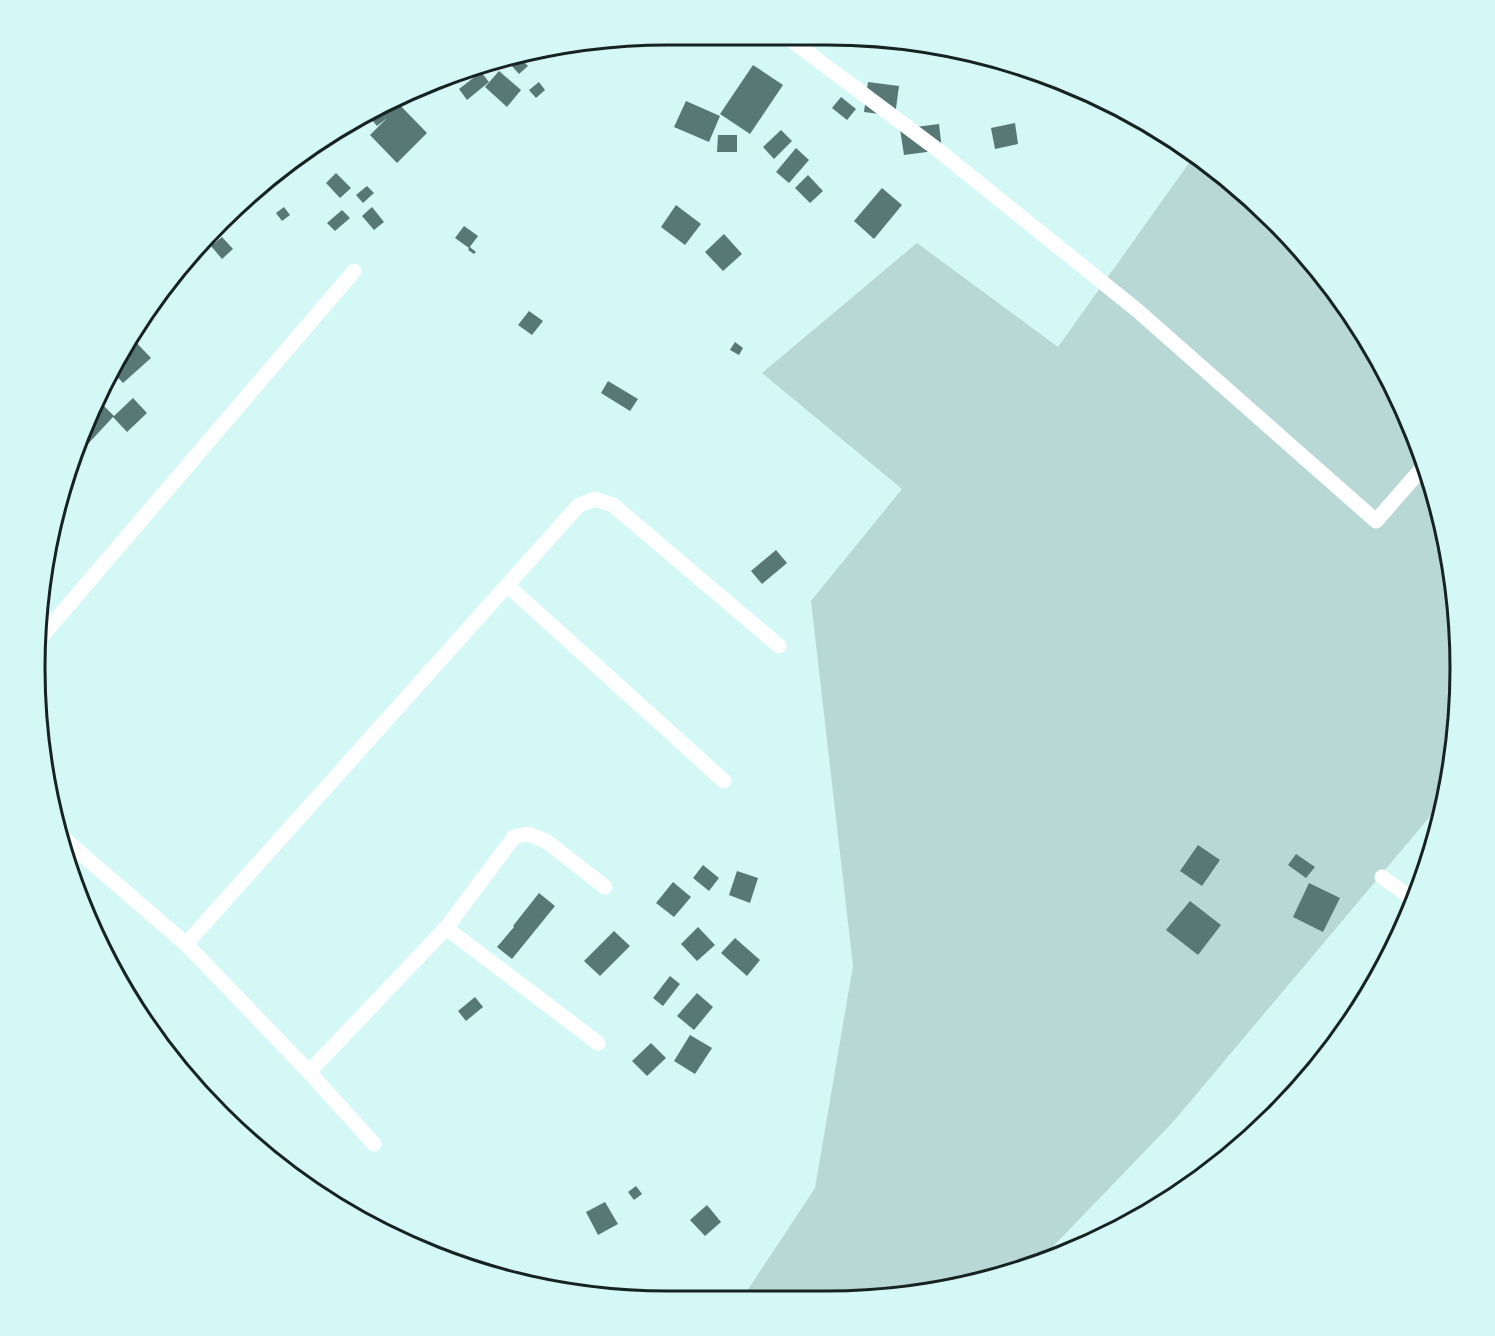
<svg xmlns="http://www.w3.org/2000/svg" width="1495" height="1336" viewBox="0 0 1495 1336" font-family="Karla,sans-serif">
	<style>
		.green { fill: #b8d8d5 }
		.building { fill: #587876 }
		.lines { fill: none; stroke-linecap: round; stroke-linejoin: round }
		.street { stroke: #fff; stroke-width: 15 }
		.rim { fill: none; stroke: #162322; stroke-width: 3 }
	</style>
	<rect width="100%" height="100%" fill="#d4f8f5"/>
	<polygon class="green" points="1194,156 1245,192 1330,283 1395,388 1439,504 1459,627 1455,751 1443,801 1173,1122 1038,1262 991,1280 868,1300 741,1300 815,1188 853,966 811,601 902,489 762,373 917,243 1058,347"/>
	<g class="building">
		<polygon points="519,57 528,66 519,74 511,65"/>
		<polygon points="753,65 783,85 750,134 720,114"/>
		<polygon points="499,71 521,90 507,107 485,87"/>
		<polygon points="481,72 489,82 467,100 459,89"/>
		<polygon points="539,82 545,90 536,98 529,90"/>
		<polygon points="868,82 899,86 895,116 864,112"/>
		<polygon points="841,97 856,109 847,120 832,108"/>
		<polygon points="393,98 427,133 397,163 370,135 387,118 377,126 366,113"/>
		<polygon points="686,101 720,116 709,142 674,127"/>
		<polygon points="1015,123 1018,144 995,149 991,128"/>
		<polygon points="939,124 942,150 904,155 900,129"/>
		<polygon points="781,130 792,141 774,159 763,147"/>
		<polygon points="718,135 737,135 737,152 717,152"/>
		<polygon points="796,148 809,160 789,183 776,172"/>
		<polygon points="336,173 351,188 340,198 326,183"/>
		<polygon points="808,175 823,191 810,203 795,188"/>
		<polygon points="367,186 374,193 363,203 356,195"/>
		<polygon points="882,188 902,205 874,239 854,221"/>
		<polygon points="676,205 701,224 685,245 661,227"/>
		<polygon points="284,207 290,215 282,221 276,213"/>
		<polygon points="372,207 384,222 374,230 362,216"/>
		<polygon points="342,210 350,218 335,231 327,223"/>
		<polygon points="464,226 478,236 469,248 470,247 476,252 474,254 468,250 469,248 455,238"/>
		<polygon points="724,234 742,254 723,271 705,252"/>
		<polygon points="222,237 233,249 222,259 211,246"/>
		<polygon points="529,311 543,321 532,335 518,325"/>
		<polygon points="132,338 151,358 123,383 111,370"/>
		<polygon points="735,342 743,348 739,355 730,350"/>
		<polygon points="608,381 638,399 630,411 601,393"/>
		<polygon points="133,398 147,413 127,432 113,417 87,445 82,440 93,407 99,401 114,416"/>
		<polygon points="776,550 787,563 762,584 751,571"/>
		<polygon points="1198,845 1220,860 1202,886 1180,871"/>
		<polygon points="1296,854 1315,867 1306,878 1288,865"/>
		<polygon points="703,865 719,878 709,891 693,878"/>
		<polygon points="737,871 758,878 750,903 729,895"/>
		<polygon points="673,882 691,897 674,917 656,903"/>
		<polygon points="1309,883 1340,898 1323,932 1293,917"/>
		<polygon points="539,893 555,906 512,959 497,947 514,927 513,926"/>
		<polygon points="1190,901 1221,925 1198,955 1166,930"/>
		<polygon points="698,927 715,945 697,961 681,944"/>
		<polygon points="614,931 630,946 600,976 584,961"/>
		<polygon points="735,938 760,960 747,976 721,953"/>
		<polygon points="670,976 680,984 663,1006 653,998"/>
		<polygon points="697,993 713,1007 694,1030 677,1016"/>
		<polygon points="475,997 483,1007 466,1021 458,1011"/>
		<polygon points="690,1035 712,1048 695,1074 674,1061"/>
		<polygon points="651,1043 666,1058 647,1076 632,1061"/>
		<polygon points="636,1186 642,1194 634,1200 628,1192"/>
		<polygon points="605,1202 618,1224 598,1235 586,1212"/>
		<polygon points="707,1205 721,1222 705,1236 690,1220"/>
	</g>
	<g class="lines">
		<g class="street">
			<polyline points="791,40 938,150 1138,311 1376,521 1424,466"/>
			<polyline points="508,586 724,781"/>
			<polyline points="37,642 354,271"/>
			<polyline points="56,832 186,944 309,1072 374,1144"/>
			<polyline points="1382,877 1414,900"/>
			<polyline points="446,928 598,1043"/>
			<polyline points="186,944 579,505 595,499 613,505 779,646"/>
			<polyline points="309,1072 446,928 514,837 528,834 546,841 605,887"/>
		</g>
	</g>
	<path d="M0 0H1495V1336H0ZM668 45H827A623 623 0 0 1 1450 668V668A623 623 0 0 1 827 1291H668A623 623 0 0 1 45 668V668A623 623 0 0 1 668 45Z" fill="#d4f8f5" fill-rule="evenodd"/>
	<path class="rim" d="M668 45H827A623 623 0 0 1 1450 668V668A623 623 0 0 1 827 1291H668A623 623 0 0 1 45 668V668A623 623 0 0 1 668 45Z"/>
</svg>
